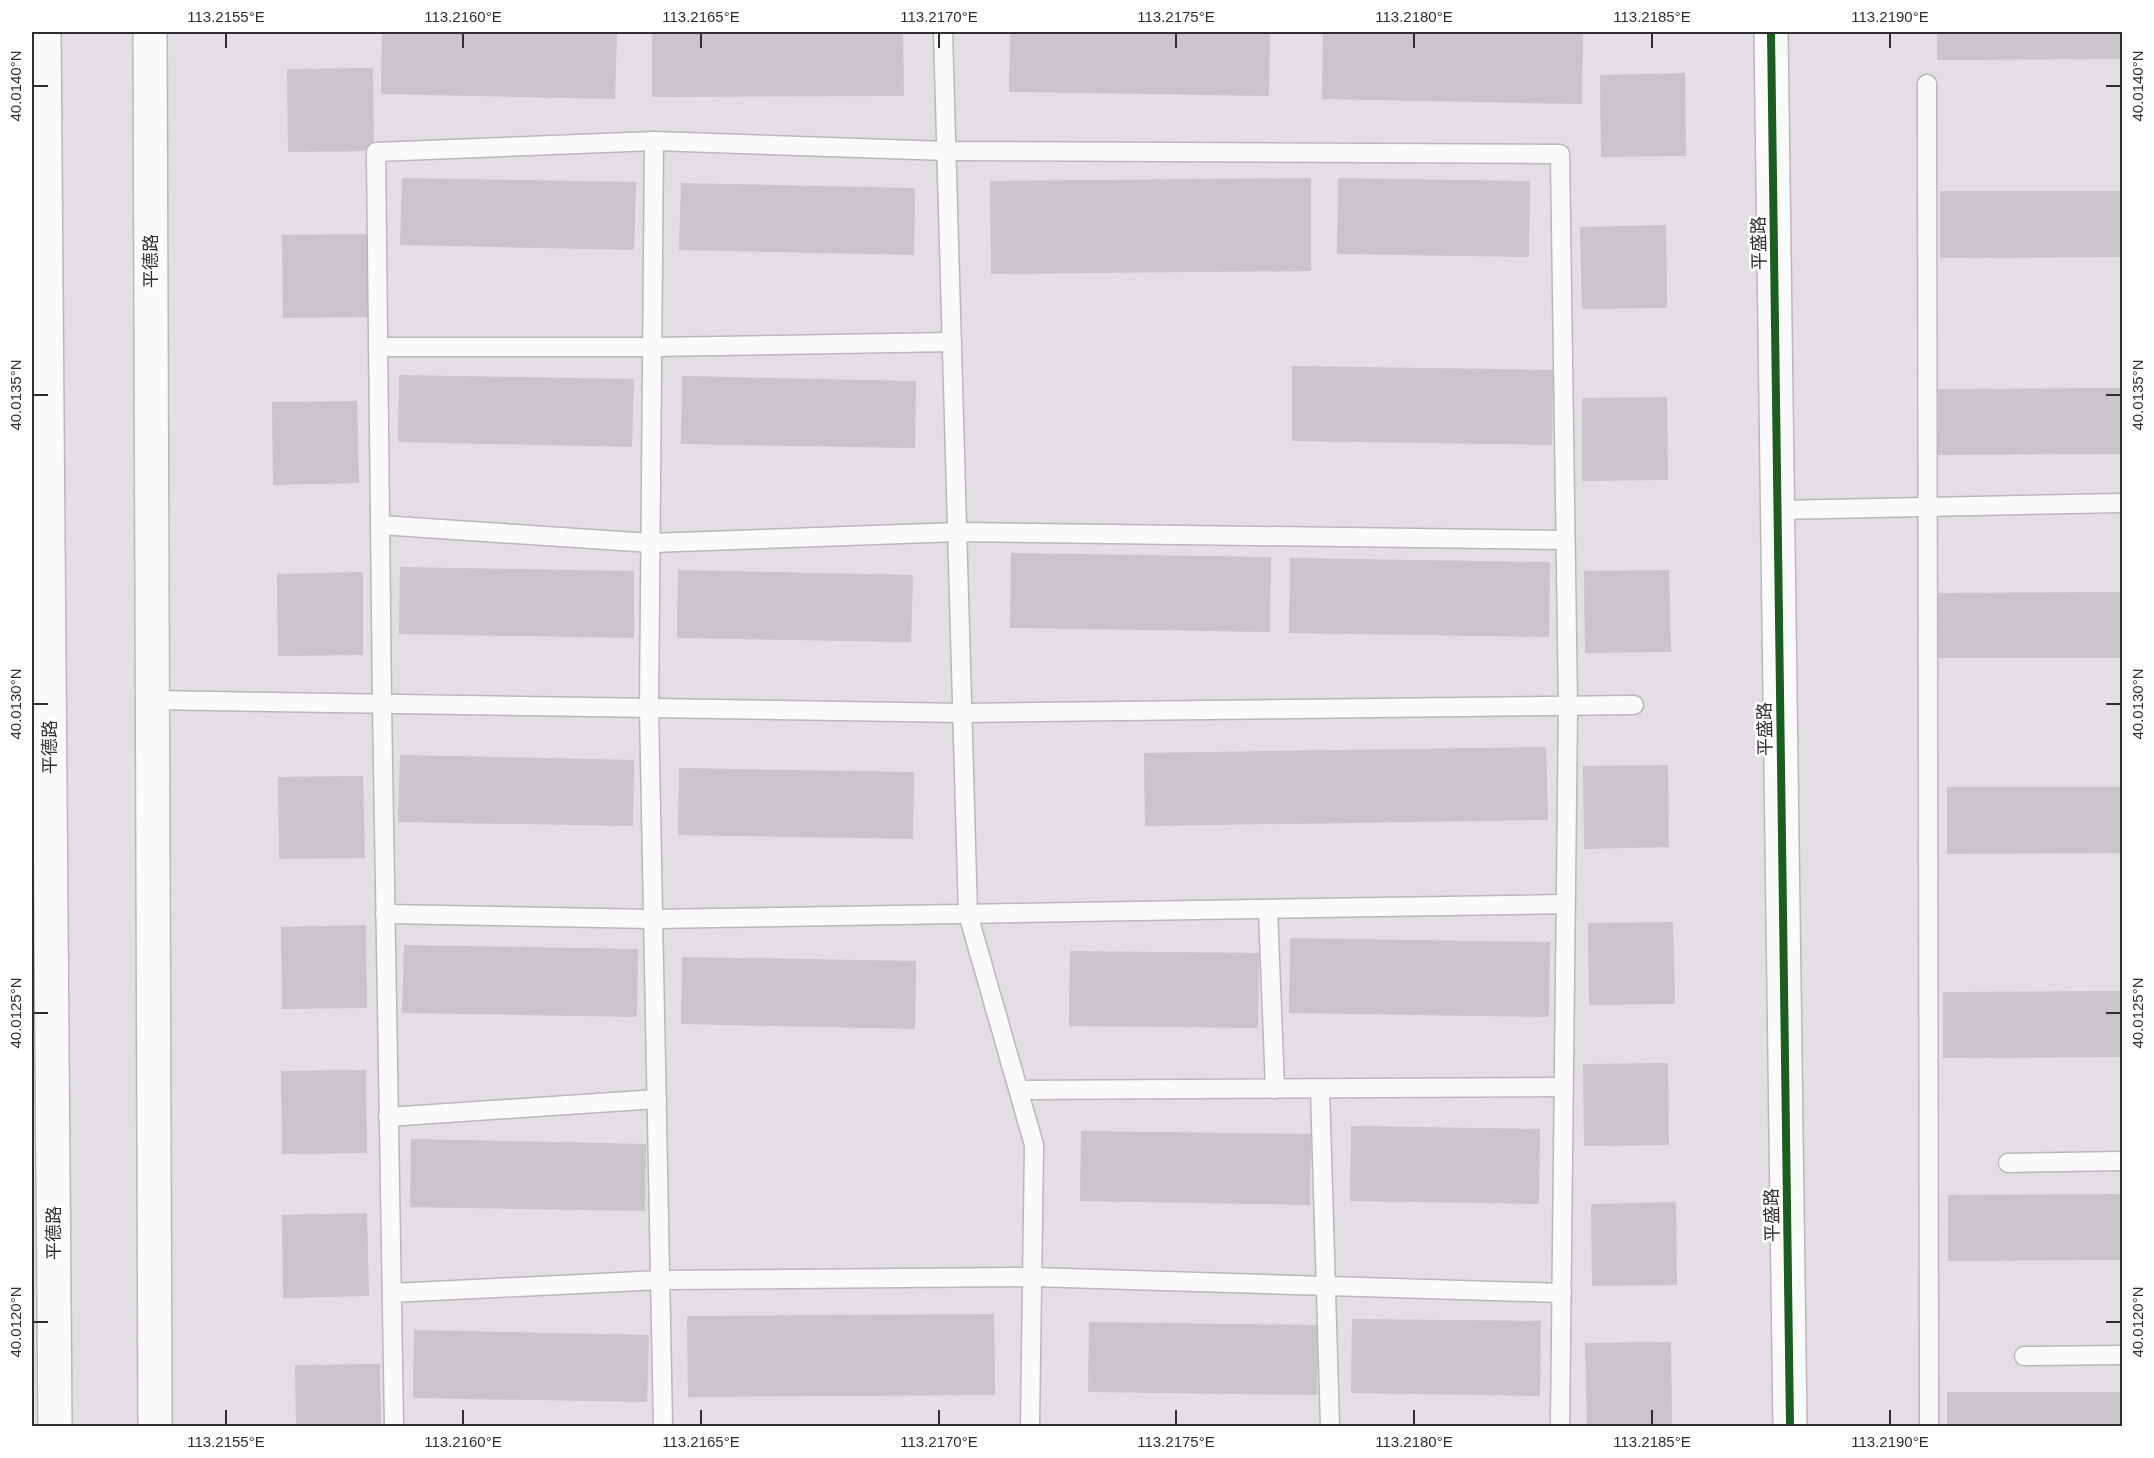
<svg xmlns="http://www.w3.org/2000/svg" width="2154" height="1458" viewBox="0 0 2154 1458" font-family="Helvetica,'Noto Sans SC',sans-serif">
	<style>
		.building { fill: #c8c4c9 }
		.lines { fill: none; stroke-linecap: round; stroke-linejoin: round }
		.lane-casing { stroke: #bab6bb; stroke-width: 21 }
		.street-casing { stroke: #bab6bb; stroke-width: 36 }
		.secondary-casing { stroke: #bab6bb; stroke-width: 36 }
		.lane { stroke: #fbfafb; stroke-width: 18 }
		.street { stroke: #fbfafb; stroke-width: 33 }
		.secondary { stroke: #fbfafb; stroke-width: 33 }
		.cycleway-casing { stroke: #fff; stroke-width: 11 }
		.cycleway { stroke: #1b5e20; stroke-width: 8 }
		.ticks { fill: none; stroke: #302d32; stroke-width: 2 }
		.labels { text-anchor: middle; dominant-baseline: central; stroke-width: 5; stroke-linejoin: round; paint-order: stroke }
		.street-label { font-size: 18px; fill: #302d32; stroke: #fff }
		.neatline { fill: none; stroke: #302d32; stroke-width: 2 }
		.ticks-label { font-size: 15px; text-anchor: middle; fill: #302d32 }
	</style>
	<rect width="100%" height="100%" fill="#e3dee4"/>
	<g class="building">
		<polygon points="382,32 617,32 615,99 381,94"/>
		<polygon points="652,32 903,32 904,96 652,97"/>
		<polygon points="1010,32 1270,32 1269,96 1009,92"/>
		<polygon points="1323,32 1583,32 1582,104 1322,99"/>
		<polygon points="1937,32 2122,32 2122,59 1937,60"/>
		<polygon points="373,68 374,151 288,152 287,69"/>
		<polygon points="1685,73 1686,156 1601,157 1600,75"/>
		<polygon points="402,178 636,182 634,250 400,245"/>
		<polygon points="1311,178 1311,271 991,274 990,181"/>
		<polygon points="1338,178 1530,181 1529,257 1337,254"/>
		<polygon points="681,183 915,188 914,255 679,250"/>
		<polygon points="1940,191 2122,191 2122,257 1940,258"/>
		<polygon points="1666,225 1667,308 1582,309 1580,227"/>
		<polygon points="367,234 369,317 283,318 282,235"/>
		<polygon points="1292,366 1553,370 1552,445 1292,441"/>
		<polygon points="399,375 634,379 632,447 398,442"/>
		<polygon points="682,376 916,381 915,448 681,444"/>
		<polygon points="2122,388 2122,454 1938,455 1938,389"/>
		<polygon points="1667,397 1668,480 1582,481 1582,398"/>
		<polygon points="357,401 359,483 273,485 272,402"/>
		<polygon points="1011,553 1271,557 1270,632 1010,628"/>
		<polygon points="1290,558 1550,562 1549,637 1289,633"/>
		<polygon points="400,567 634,571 634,638 399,634"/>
		<polygon points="678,570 913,575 911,642 677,638"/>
		<polygon points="1669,570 1671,652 1585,653 1584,571"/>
		<polygon points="363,572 363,655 278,656 277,574"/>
		<polygon points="2122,592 2122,658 1936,658 1936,593"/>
		<polygon points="1546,747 1548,820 1145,826 1144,753"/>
		<polygon points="400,755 634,760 633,826 398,822"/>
		<polygon points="1668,765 1669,847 1584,849 1583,766"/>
		<polygon points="679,768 914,772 913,839 678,835"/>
		<polygon points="363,776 365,858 279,859 278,777"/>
		<polygon points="1947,787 2122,787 2122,853 1947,854"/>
		<polygon points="1673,922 1675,1004 1589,1005 1588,923"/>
		<polygon points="366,925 367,1008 282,1009 281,927"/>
		<polygon points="1290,938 1550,942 1549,1017 1289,1013"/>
		<polygon points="404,945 638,949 637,1017 402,1013"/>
		<polygon points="1070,951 1259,953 1258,1028 1069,1026"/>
		<polygon points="682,957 916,961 915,1029 681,1024"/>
		<polygon points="2122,991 2122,1057 1943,1058 1943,992"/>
		<polygon points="1668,1063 1669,1145 1584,1146 1583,1064"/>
		<polygon points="366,1070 367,1153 282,1154 281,1071"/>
		<polygon points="1351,1126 1540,1129 1539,1204 1350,1201"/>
		<polygon points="1081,1131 1311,1134 1310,1205 1080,1201"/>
		<polygon points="411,1139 646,1144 645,1211 410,1207"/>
		<polygon points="2122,1194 2122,1260 1948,1261 1948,1195"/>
		<polygon points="1676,1202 1677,1285 1592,1286 1591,1204"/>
		<polygon points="367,1213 369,1296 283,1298 282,1215"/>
		<polygon points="994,1314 995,1395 688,1397 687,1316"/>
		<polygon points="1352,1319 1541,1321 1540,1396 1351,1393"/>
		<polygon points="1089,1322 1318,1325 1317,1395 1088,1392"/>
		<polygon points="414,1330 649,1335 647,1402 413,1398"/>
		<polygon points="1671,1342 1672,1424 1587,1426 1585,1343"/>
		<polygon points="380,1364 381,1426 296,1426 295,1365"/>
		<rect x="1947" y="1392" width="175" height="34"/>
	</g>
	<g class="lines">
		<g class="lane-casing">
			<g id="lane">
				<polyline points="943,32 968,914 1034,1145 1030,1426"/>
				<polyline points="1927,84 1929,1426"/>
				<polyline points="654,141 649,708 663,1426"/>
				<polyline points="378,347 653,347 952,342"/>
				<polyline points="1777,510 2122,503"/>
				<polyline points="380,525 651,543 958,532 1565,540"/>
				<polyline points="152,700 963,713 1634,705"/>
				<polyline points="1268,909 1275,1089"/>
				<polyline points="385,914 653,919 1565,904"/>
				<polyline points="1320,1089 1330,1426"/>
				<polyline points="1019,1090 1563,1087"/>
				<polyline points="388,1117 657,1099"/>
				<polyline points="2008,1163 2122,1161"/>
				<polyline points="392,1293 661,1280 1032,1277 1562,1293"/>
				<polyline points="2024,1356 2122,1355"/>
				<polyline points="394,1426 382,704 376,152 654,141 947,151 1560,154 1568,706 1560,1426"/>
			</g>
		</g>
		<g class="street-casing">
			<polyline id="street" points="1771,32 1790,1426"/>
		</g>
		<g class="secondary-casing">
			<g id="secondary">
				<polyline points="44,32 55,1426"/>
				<polyline points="150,32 155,1426"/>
			</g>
		</g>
		<use href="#lane" class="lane"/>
		<use href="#street" class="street"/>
		<use href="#secondary" class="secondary"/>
		<g class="cycleway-casing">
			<polyline id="cycleway" points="1771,32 1790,1426"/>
		</g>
		<use href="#cycleway" class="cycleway"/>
	</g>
	<path class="ticks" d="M226 33V48M463 33V48M701 33V48M939 33V48M1176 33V48M1414 33V48M1652 33V48M1890 33V48M33 86H48M2106 86H2121M33 395H48M2106 395H2121M33 704H48M2106 704H2121M33 1013H48M2106 1013H2121M33 1322H48M2106 1322H2121M226 1410V1425M463 1410V1425M701 1410V1425M939 1410V1425M1176 1410V1425M1414 1410V1425M1652 1410V1425M1890 1410V1425"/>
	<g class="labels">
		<g class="street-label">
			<text transform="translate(1759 243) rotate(-91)">平盛路</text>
			<text transform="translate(151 261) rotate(-90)">平德路</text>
			<text transform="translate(1765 729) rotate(-91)">平盛路</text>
			<text transform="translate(50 747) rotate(-90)">平德路</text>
			<text transform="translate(1772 1215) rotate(-91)">平盛路</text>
			<text transform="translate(54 1233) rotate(-90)">平德路</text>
		</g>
	</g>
	<rect width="2154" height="1458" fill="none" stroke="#ffffff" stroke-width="66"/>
	<rect x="33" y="33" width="2088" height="1392" class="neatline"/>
	<g class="ticks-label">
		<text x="226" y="22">113.2155°E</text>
		<text x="463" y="22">113.2160°E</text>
		<text x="701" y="22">113.2165°E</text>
		<text x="939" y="22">113.2170°E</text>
		<text x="1176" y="22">113.2175°E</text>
		<text x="1414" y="22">113.2180°E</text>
		<text x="1652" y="22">113.2185°E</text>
		<text x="1890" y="22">113.2190°E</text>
		<text transform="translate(16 86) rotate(-90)" y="5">40.0140°N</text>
		<text transform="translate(2138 86) rotate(-90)" y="5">40.0140°N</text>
		<text transform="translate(16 395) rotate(-90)" y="5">40.0135°N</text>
		<text transform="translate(2138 395) rotate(-90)" y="5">40.0135°N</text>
		<text transform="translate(16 704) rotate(-90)" y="5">40.0130°N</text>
		<text transform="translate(2138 704) rotate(-90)" y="5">40.0130°N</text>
		<text transform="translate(16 1013) rotate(-90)" y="5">40.0125°N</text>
		<text transform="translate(2138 1013) rotate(-90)" y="5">40.0125°N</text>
		<text transform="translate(16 1322) rotate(-90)" y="5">40.0120°N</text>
		<text transform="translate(2138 1322) rotate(-90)" y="5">40.0120°N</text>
		<text x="226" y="1447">113.2155°E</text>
		<text x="463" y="1447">113.2160°E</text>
		<text x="701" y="1447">113.2165°E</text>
		<text x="939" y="1447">113.2170°E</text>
		<text x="1176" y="1447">113.2175°E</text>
		<text x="1414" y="1447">113.2180°E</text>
		<text x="1652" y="1447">113.2185°E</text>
		<text x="1890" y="1447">113.2190°E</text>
	</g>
</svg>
